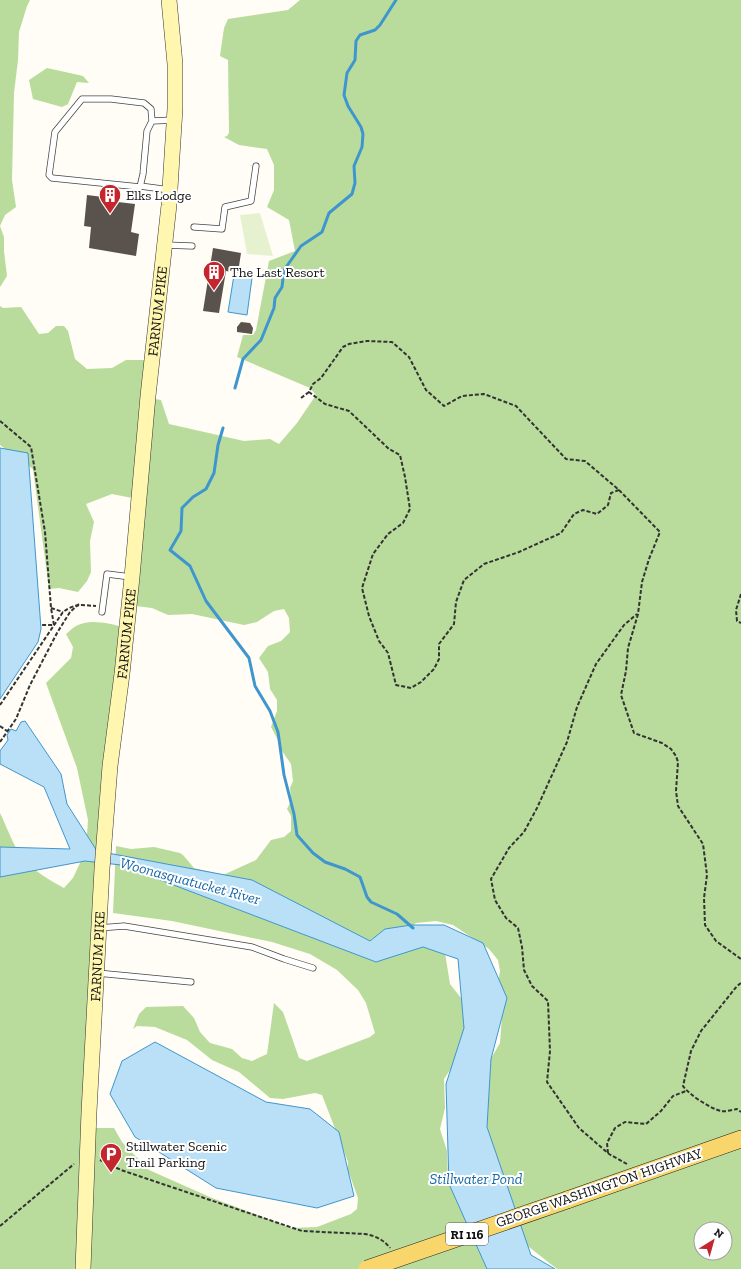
<svg xmlns="http://www.w3.org/2000/svg" width="741" height="1269" viewBox="0 0 741 1269" font-family="'Zilla Slab',serif">
	<style>
		.forest { fill: #b9dc9c; fill-rule: evenodd }
		.pitch { fill: #e6f2cf }
		.water { fill: #b9e0f7; stroke: #3f96cf }
		.lines { fill: none; stroke-linecap: round; stroke-linejoin: round }
		.stream { stroke: #3f96cf; stroke-width: 3 }
		.building { fill: #5a524d }
		.service-casing { stroke: #444; stroke-width: 7 }
		.secondary-casing { stroke: #333; stroke-width: 16 }
		.primary-casing { stroke: #222; stroke-width: 18 }
		.path { stroke: #333; stroke-width: 2; stroke-dasharray: 4 2; stroke-linecap: butt }
		.service { stroke: #fff; stroke-width: 5.5 }
		.secondary { stroke: #fff6b0; stroke-width: 15 }
		.primary { stroke: #f9d66b; stroke-width: 17 }
		.primary-bridge-casing { stroke: #222; stroke-width: 18; stroke-linecap: butt }
		.primary-bridge { stroke: #f9d66b; stroke-width: 17 }
		.labels { text-anchor: middle; dominant-baseline: central; stroke-width: 4; stroke-linejoin: round; paint-order: stroke }
		.shield { fill: #fff; stroke: #585858; stroke-width: 1 }
		.shield-label { font-size: 13px; font-weight: bold; fill: #111 }
		.poi-label { font-size: 14px; fill: #111; stroke: #fff; text-anchor: start }
		.street-label { font-size: 14px; fill: #111; stroke: #fff }
		.water-label { font-size: 15px; font-style: italic; fill: #1768a6; stroke: #fff }
	</style>
	<rect width="100%" height="100%" fill="#fffdf5"/>
	<g class="forest">
		<polygon points="0,0 30,0 27,6 19,32 18,60 14,93 12,180 16,207 5,215 0,226 4,237 4,251 7,276 0,287"/>
		<path d="M300 0H741V1269H557L524 1243 493 1195 477 1083 500 1043 502 1016 498 983 500 971 498 960 489 949 453 925 436 921 416 923 400 933 437 947 445 953 450 984 461 998 471 1021 467 1045 444 1079 445 1108 440 1129 447 1151 448 1179 470 1222 500 1269H0V813C6 825 15 850 24 860 34 871 51 881 64 888L73 878 86 850 88 820 77 768 46 683 71 658 73 647 66 634C69 632 72 628 76 626 90 618 110 624 124 627L90 1128H114L122 1142 149 1170 212 1198 292 1228 317 1227 351 1214 357 1209 358 1198 348 1170V1162L322 1095 315 1093 283 1099 270 1098 239 1072 212 1060 187 1040 155 1027 137 1026 133 1029 139 1014 146 1007 183 1006 194 1018 200 1032 210 1043 232 1049 242 1058 252 1061 267 1054 274 1003 283 1012 299 1058 307 1061 370 1037 375 1033 366 1003 358 990 337 970 310 954 272 942 172 921 113 913 116 846 131 849 154 847 180 853 183 855 194 868 223 875 256 860 271 840 284 837 291 831V816L287 809 291 801 290 788 293 781 291 764 280 748 278 740 271 727 277 711V700L270 689 268 672 259 658 268 646 281 641 290 632 289 618 284 609 274 611 257 622 244 625 192 614 168 615 152 608 127 605 149 398 161 400 169 424 244 441 270 439 279 444 297 423 316 395 310 388 237 357 243 335H253L256 330 269 261 295 251 289 220 267 207 274 190V165L267 149 239 145 224 137 227 136 229 133 228 60 220 56 224 28 228 19 288 10ZM701 1229H725V1253H701Z"/>
		<polygon points="47,68 83,76 89,83 77,82 68,104 62,107 33,99 29,80"/>
		<polygon points="0,306 3,308 21,307 39,334 48,333 56,326 64,326 68,331 75,359 87,369 112,368 126,360 147,360 132,498 112,494 86,504 94,522 90,541 91,572 87,581 78,592 59,588 49,589 33,469 0,445"/>
	</g>
	<polygon class="pitch" points="260,213 273,256 247,254 240,215"/>
	<g class="water">
		<polygon points="234,275 252,278 247,315 228,312"/>
		<polygon points="0,448 28,453 41,629 38,642 0,699"/>
		<polygon points="25,721 61,774 67,804 97,851 252,880 370,941 385,929 411,925 444,925 483,943 507,998 491,1059 487,1127 531,1255 555,1269 487,1269 449,1184 446,1084 464,1028 458,959 423,947 376,962 121,865 85,861 0,877 0,847 70,849 44,787 0,764 0,751 8,740 7,735 11,729 16,731 21,722"/>
		<polygon points="155,1042 266,1102 310,1109 339,1132 354,1196 317,1208 216,1188 135,1137 110,1094 122,1061"/>
	</g>
	<g class="lines">
		<g class="stream">
			<polyline points="235,388 243,359 261,340 274,308 275,298 282,287 284,270 301,246 322,232 329,213 352,194 355,183 354,166 362,147 363,134 361,127 348,106 344,95 347,73 355,60 356,41 360,35 375,30 380,25 396,0"/>
			<polyline points="223,428 218,445 214,473 206,489 193,497 182,508 181,531 170,550 190,566 206,601 249,658 255,686 270,711 278,732 284,775 294,814 297,835 313,853 325,862 345,869 360,877 367,897 371,902 397,914 413,928"/>
		</g>
	</g>
	<g class="building">
		<polygon points="87,195 119,199 118,202 135,204 131,232 139,234 136,256 89,248 91,227 84,226"/>
		<polygon points="213,248 241,253 238,273 226,271 219,313 203,311"/>
		<polygon points="241,322 250,323 253,328 252,334 237,332 237,327"/>
	</g>
	<g class="lines">
		<g class="service-casing">
			<g id="service">
				<polyline points="152,121 147,131 143,174 140,187 52,178 49,175 55,132 82,99 111,99 144,103 151,109 152,121 174,120"/>
				<polyline points="140,186 170,190"/>
				<polyline points="194,227 222,229 225,207 251,201 256,166"/>
				<polyline points="165,245 192,246"/>
				<polyline points="102,612 107,574 131,577"/>
				<polyline points="99,928 124,926 252,947 284,959 313,968"/>
				<polyline points="97,973 191,982"/>
			</g>
		</g>
		<g class="secondary-casing">
			<g id="secondary">
				<path id="s1" d="M83 1269 89 1112 102 869 110 766 122 674 132 577 148 396 169 205 172 156 175 109V64L169 0"/>
			</g>
		</g>
		<g class="primary-casing">
			<polyline id="primary" points="567,1200 741,1139"/>
		</g>
		<g class="path">
			<polyline points="301,398 309,392"/>
			<polyline points="0,421 31,447 45,532 51,608 54,625 42,625"/>
			<polyline points="619,490 611,493 608,505 597,514 583,510 574,514 561,533 519,552 484,564 464,580 456,602 454,624 439,644 439,659 434,669 421,682 411,688 396,685 388,653 379,641 369,616 362,588 373,554 388,534 403,523 410,509 405,477 400,455 389,449 349,411 325,404 309,392 313,384 321,378 343,347 349,344 367,341 392,342 409,357 426,390 444,406 462,396 484,394 516,406 566,459 585,461 619,490 660,532 649,559 642,582 638,614 628,648 626,671 621,695 634,733 662,743 671,749 676,756 678,762 676,791 678,806 703,844 707,875 704,898 705,925 716,941 741,959"/>
			<polyline points="741,594 736,610 737,621 741,623"/>
			<polyline points="51,608 63,612"/>
			<path d="M0 705 63 612C76 603 80 605 96 606"/>
			<polyline points="0,726 7,731"/>
			<polyline points="0,742 16,719 30,685 57,633 70,612 79,604"/>
			<path d="M741 983 737 986 701 1031 691 1051 683 1086C688 1094 711 1109 721 1111 725 1112 732 1110 737 1109L741 1112"/>
			<polyline points="608,1153 607,1143 615,1128 625,1122 646,1124 661,1111 673,1096 686,1091"/>
			<path d="M100 1160 121 1170 302 1231 365 1234C375 1236 383 1239 390 1248"/>
			<polyline points="627,1164 609,1154 579,1128 547,1082 550,1051 548,1001 532,986 524,970 522,947 518,928 506,918 495,900 491,879 509,848 524,832 537,808 567,742 577,707 596,664 624,625 637,614"/>
			<polyline points="0,1226 74,1164"/>
		</g>
		<use href="#service" class="service"/>
		<use href="#secondary" class="secondary"/>
		<use href="#primary" class="primary"/>
		<g class="primary-bridge-casing">
			<polyline id="primary-bridge" points="367,1269 567,1200"/>
		</g>
		<use href="#primary-bridge" class="primary-bridge"/>
	</g>
	<defs>
		<g id="building-pin" transform="scale(1.15)"><path d="M0 17L-7.5 6A9.5 9.5 0 1 1 7.5 6Z" fill="#c4262e" stroke="#fff"/><path d="M-4-6H4V6H1V3H-1V6H-4ZM-2.5-4.3h1.7v1.8h-1.7ZM.8-4.3h1.7v1.8H.8ZM-2.5-1h1.7V.8h-1.7ZM.8-1h1.7V.8H.8Z" fill="#fff"/></g>
		<g id="parking-pin" transform="scale(1.15)"><path d="M0 17L-7.5 6A9.5 9.5 0 1 1 7.5 6Z" fill="#c4262e" stroke="#fff"/><path d="M-3.5-5.5H1a3.5 3.5 0 0 1 0 7H-1V5.5H-3.5ZM-1-3.4V-.6H.8a1.4 1.4 0 0 0 0-2.8Z" fill="#fff"/></g>
	</defs>
	<g fill-rule="evenodd">
		<use href="#building-pin" x="110" y="195"/>
		<use href="#building-pin" x="214" y="272"/>
		<use href="#parking-pin" x="111" y="1154"/>
	</g>
	<g class="labels">
		<rect class="shield" x="446" y="1223" width="42" height="22" rx="3"/>
		<g class="shield-label">
			<text x="467" y="1234">RI 116</text>
		</g>
		<g class="poi-label">
			<text x="126" y="195">Elks Lodge</text>
			<text x="230" y="272">The Last Resort</text>
			<text x="126" y="1146">Stillwater Scenic<tspan x="126" dy="16">Trail Parking</tspan></text>
		</g>
		<g class="street-label">
			<text stroke="none"><textPath href="#s1" startOffset="961">FARNUM PIKE</textPath></text>
			<text stroke="none"><textPath href="#s1" startOffset="637">FARNUM PIKE</textPath></text>
			<text stroke="none"><textPath href="#s1" startOffset="313">FARNUM PIKE</textPath></text>
			<text transform="translate(599 1188) rotate(-19)">GEORGE WASHINGTON HIGHWAY</text>
		</g>
		<g class="water-label">
			<text transform="translate(190 881) rotate(15)">Woonasquatucket River</text>
			<text x="476" y="1179">Stillwater Pond</text>
		</g>
	</g>
	<g transform="translate(713 1241) rotate(37)"><circle r="19" fill="#ffffff" stroke="#a0a0a0"/>
	<path d="M0-3L7 15L0 10L-7 15Z" fill="#c4262e"/>
	<text y="-6" font-size="11" font-weight="bold" text-anchor="middle" fill="#111111">N</text>
	</g>
</svg>
